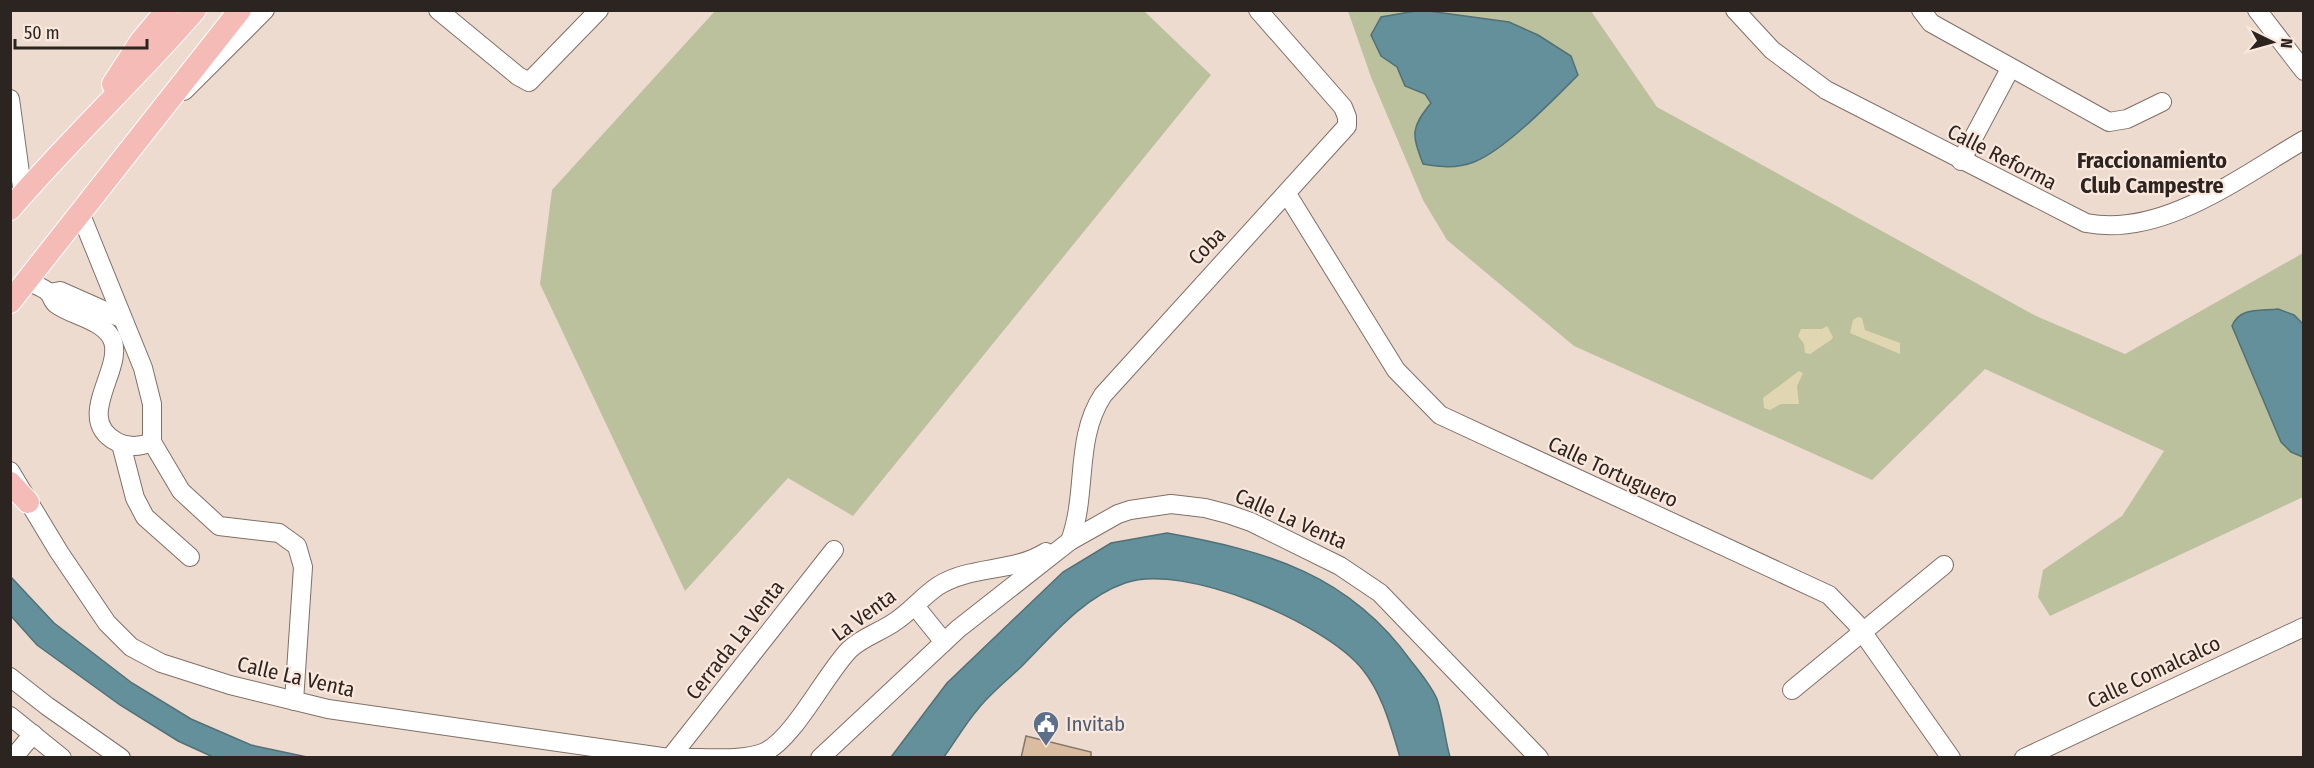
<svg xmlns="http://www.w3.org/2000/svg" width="2314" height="768" font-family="'Fira Sans Condensed',sans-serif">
  <rect width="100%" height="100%" fill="#eddbd0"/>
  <g fill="#bcc19d">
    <polygon points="715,11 1144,11 1211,75 853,516 788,478 685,591 540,284 552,190"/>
    <polygon points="1348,11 1591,11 1657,107 2036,316 2125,354 2303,253 2303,497 2050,616 2038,597 2043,570 2122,516 2164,451 1985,369 1872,480 1574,346 1447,240 1423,200 1371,77"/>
  </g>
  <g fill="#e0d6b1">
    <polygon points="1858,317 1862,318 1865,330 1900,343 1900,354 1850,333 1853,320"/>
    <polygon points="1827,326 1833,337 1831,340 1810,354 1805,353 1804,344 1798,336 1801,329 1822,329"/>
    <polygon points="1799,371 1803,373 1797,386 1799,404 1781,404 1770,410 1764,408 1763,398"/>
  </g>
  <g fill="#63909a" stroke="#527075" stroke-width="1.5">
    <path d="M1421,10l88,12 29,13 33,21 7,19c-25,25 -73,75 -104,87 -18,7 -34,5 -51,2 -11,-30 -13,-35 8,-61l-6,-9 -20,-8 -8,-19 -16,-11 -10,-21 10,-18z"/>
    <path d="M2278,309l16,6 9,9v133l-12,-5 -10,-10 -49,-116c7,-19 28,-15 46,-17z"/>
    <path d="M1167,533c100,18 182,41 244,128 9,11 20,25 26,38 6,18 8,40 13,58h-50c-9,-29 -17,-62 -37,-87 -37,-47 -180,-108 -238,-87 -43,15 -74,54 -105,85 -14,13 -30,26 -42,41 -13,15 -23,33 -34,48h-53l56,-74 116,-111 48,-29z"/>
    <polygon points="11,577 54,623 132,683 191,719 251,745 307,757 213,757 178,741 120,705 37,645 11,616"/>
  </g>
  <polygon fill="#dabda1" stroke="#847669" stroke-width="1.5" points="1026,736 1091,752 1091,758 1021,758"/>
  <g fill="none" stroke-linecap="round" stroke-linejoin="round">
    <g stroke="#807066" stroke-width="20">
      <g id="minor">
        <polyline points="438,10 518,76 529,82 599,10"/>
        <path d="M1735,10l37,40 54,40 260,133c76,15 154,-46 218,-83"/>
        <polyline points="1921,10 1931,23 2109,122 2127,119 2162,102"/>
        <polyline points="2257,10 2304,71"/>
        <polyline points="184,91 265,10"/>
        <polyline points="10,99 23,195"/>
        <polyline points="1961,161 2010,69"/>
        <polyline points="1287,194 1396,370 1440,415 1829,595 1856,623 1951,758"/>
        <polyline points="81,215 143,368 152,404 152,442 181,491 219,526 279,533 297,546 303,567 294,701"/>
        <path d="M29,282c6,3 16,6 20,11 3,3 3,8 7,11 16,12 44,15 55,33 17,29 -40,81 6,105 12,6 23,5 35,0"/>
        <polyline points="49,293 60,291 121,318"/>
        <polyline points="121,444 135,498 145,517 190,557"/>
        <polyline points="10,471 59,552 107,623 131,647 161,663 230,685 328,709 669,758"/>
        <path d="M1070,541c18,-48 4,-102 33,-146l244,-269v-9l-4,-10 -85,-97"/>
        <polyline points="915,606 944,642"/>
        <polyline points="10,677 47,706 121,758"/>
        <polyline points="1792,690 1944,565"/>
        <polyline points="10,716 62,758"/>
        <polyline points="13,758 33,734"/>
        <polyline points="670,758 834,550"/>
        <path d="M674,758c25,-1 69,4 91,-6 29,-14 60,-77 84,-102 13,-13 32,-18 47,-29 15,-10 27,-25 42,-35 33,-21 75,-13 108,-34"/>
        <polyline points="820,758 958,629 1070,541 1118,514 1130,510 1171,504 1205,508 1228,514 1251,522 1340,566 1380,593 1539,758"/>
        <polyline points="2024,758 2304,627"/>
      </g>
    </g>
    <g stroke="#fff" stroke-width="24">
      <g id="major">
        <polyline points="113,84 141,41 167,10"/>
        <path d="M10,209c59,-69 125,-130 185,-199"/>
        <polyline points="10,302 240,10"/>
        <polyline points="10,483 28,502"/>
      </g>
    </g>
    <use href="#minor" stroke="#fff" stroke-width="18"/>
    <use href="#major" stroke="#f4bbb7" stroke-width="22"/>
  </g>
  <defs>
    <g id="civic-pin" transform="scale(1.35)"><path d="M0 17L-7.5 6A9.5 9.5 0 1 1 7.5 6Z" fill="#5c6f8a" stroke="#fbe8dd"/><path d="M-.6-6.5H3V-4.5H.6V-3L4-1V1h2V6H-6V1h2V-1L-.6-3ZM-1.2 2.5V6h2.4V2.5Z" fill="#fff"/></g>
  </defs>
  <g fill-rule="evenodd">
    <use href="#civic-pin" x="1046" y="724"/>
  </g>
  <g text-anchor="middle" stroke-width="4.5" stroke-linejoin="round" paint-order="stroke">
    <g font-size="21" fill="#2b2420" stroke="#fbe8dd">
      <text transform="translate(2002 157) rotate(27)" y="7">Calle Reforma</text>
      <text transform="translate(1207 246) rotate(-46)" y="7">Coba</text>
      <text transform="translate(1613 472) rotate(25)" y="7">Calle Tortuguero</text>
      <text transform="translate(1291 519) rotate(24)" y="7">Calle La Venta</text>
      <text transform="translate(864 615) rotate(-36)" y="7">La Venta</text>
      <text transform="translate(735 640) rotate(-52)" y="7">Cerrada La Venta</text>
      <text transform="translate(2154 672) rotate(-25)" y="7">Calle Comalcalco</text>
      <text transform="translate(296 677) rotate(13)" y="7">Calle La Venta</text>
    </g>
    <g font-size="21" fill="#4e5e75" stroke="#fbe8dd" text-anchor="start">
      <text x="1066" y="731">Invitab</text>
    </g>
    <g font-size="22" font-weight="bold" fill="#2b2420" stroke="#fbe8dd">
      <text x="2152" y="168">Fraccionamiento<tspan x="2152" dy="25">Club Campestre</tspan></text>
    </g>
  </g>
  <rect width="2314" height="768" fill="none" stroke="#2b2420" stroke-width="24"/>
  <g transform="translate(2272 42) rotate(95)" stroke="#fbe8dd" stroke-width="4.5" paint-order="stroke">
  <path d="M0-4.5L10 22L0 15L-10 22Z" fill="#2b2420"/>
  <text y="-9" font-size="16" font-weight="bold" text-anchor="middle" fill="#2b2420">N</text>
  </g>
  <path d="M15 39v9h132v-9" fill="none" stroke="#2b2420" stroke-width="3"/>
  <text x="24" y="39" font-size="18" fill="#2b2420" stroke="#fbe8dd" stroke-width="4.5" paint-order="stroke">50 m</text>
</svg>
